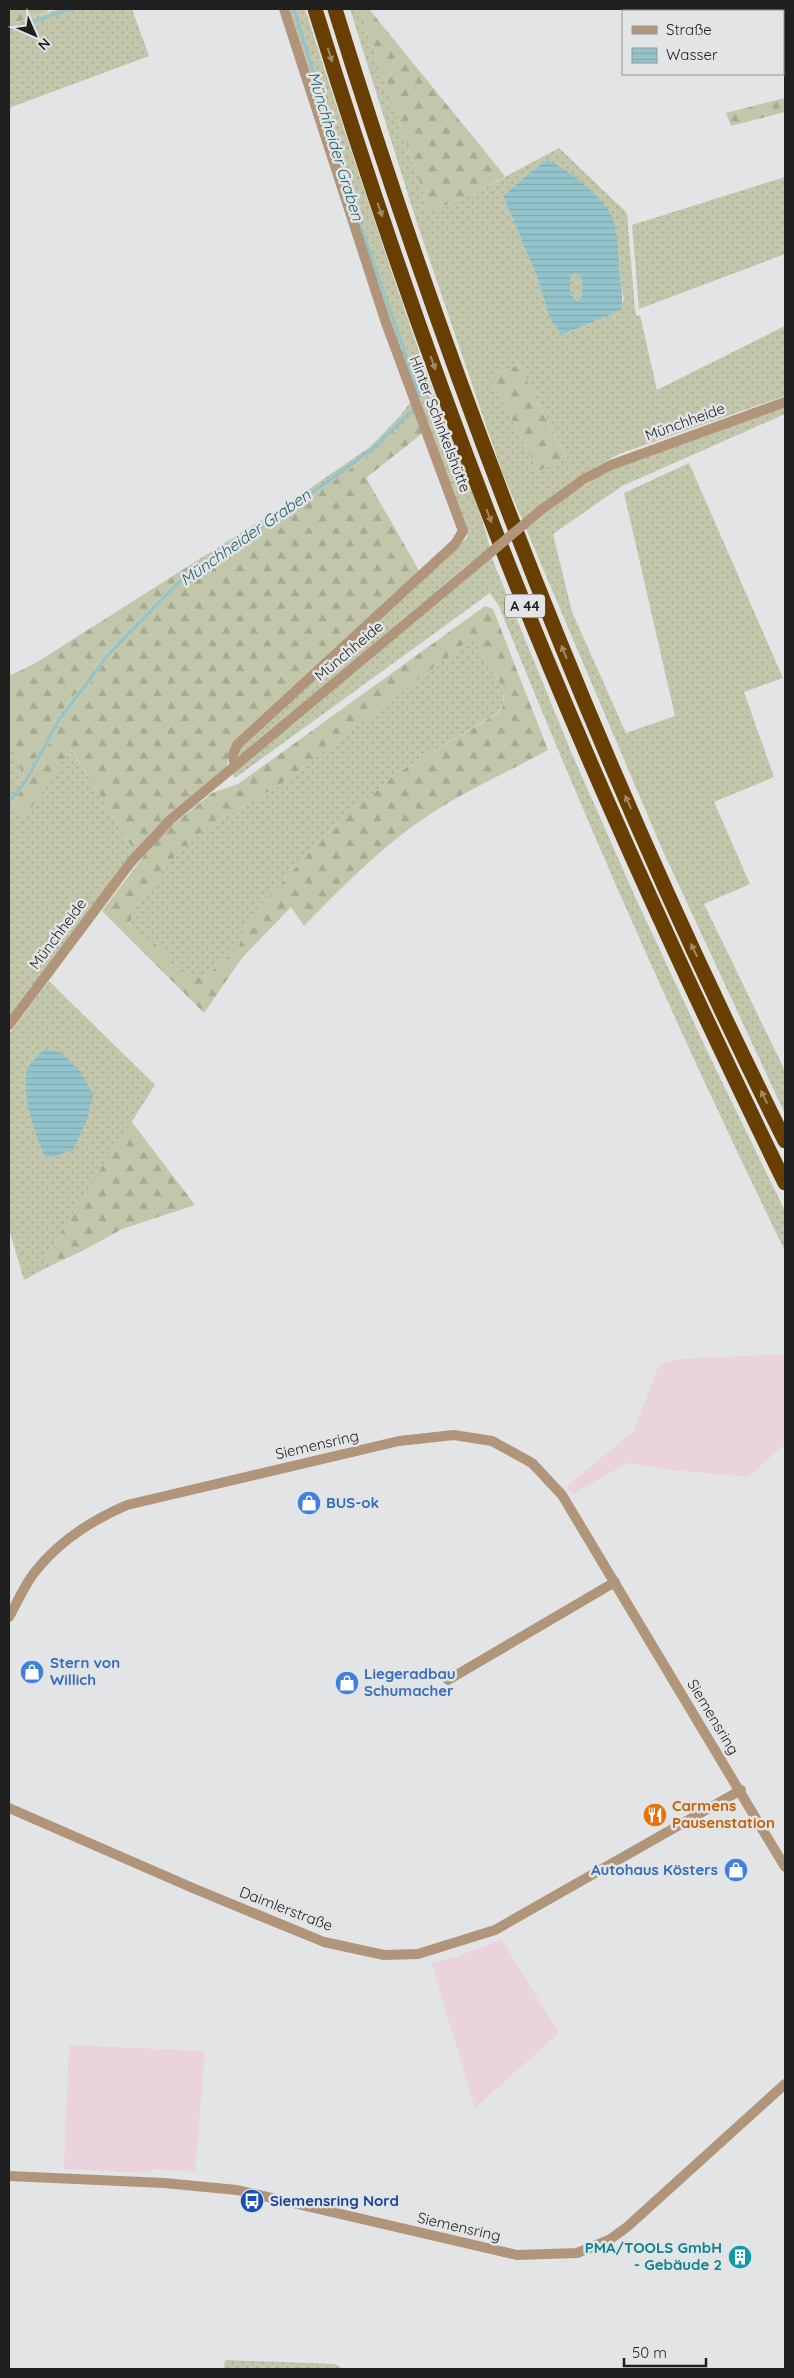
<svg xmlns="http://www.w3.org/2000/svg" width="794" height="2378" font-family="Quicksand,sans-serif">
  <defs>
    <pattern id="grass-dots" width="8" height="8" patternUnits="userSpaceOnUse" patternTransform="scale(1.25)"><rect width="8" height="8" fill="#c2c6aa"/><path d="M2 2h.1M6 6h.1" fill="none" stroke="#a6aa92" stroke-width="1.8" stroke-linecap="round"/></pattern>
    <pattern id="forest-firs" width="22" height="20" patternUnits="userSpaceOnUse" patternTransform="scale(1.25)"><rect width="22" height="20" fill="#c2c6aa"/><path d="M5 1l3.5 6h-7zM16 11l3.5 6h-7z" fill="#a6aa92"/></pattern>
    <pattern id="water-rules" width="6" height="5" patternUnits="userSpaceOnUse" patternTransform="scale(1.25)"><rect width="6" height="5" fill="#93c4cc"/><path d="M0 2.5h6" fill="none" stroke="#7ea8af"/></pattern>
  </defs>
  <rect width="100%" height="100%" fill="#e3e4e6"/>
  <g fill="#ebd3dd">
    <polygon points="785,1354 785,1444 748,1477 671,1470 627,1463 573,1494 567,1486 634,1431 658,1367 663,1363 682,1359"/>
    <polygon points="501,1939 559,2033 475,2108 431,1962 457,1957"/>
    <polygon points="69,2045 205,2051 195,2172 154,2169 149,2173 64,2169"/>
  </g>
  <g fill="url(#grass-dots)" fill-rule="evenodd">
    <polygon points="59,9 132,9 149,56 9,108 9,25"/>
    <path d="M289,9h16c39,121 79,242 121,363 22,63 53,123 67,189l79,193 65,147 72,154 76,156v40c-103,-211 -198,-426 -286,-645l-9,-13 -255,185 -3,-4 243,-202 -4,-10 -232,195 -2,-8 231,-212 -71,-191z"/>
    <path d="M350,9h11l63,186 4,17 41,-16 90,-48 68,65 8,97 2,6 3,-1 17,75 128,-64v70l-166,58 -36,20 -41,29 4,10c67,-57 157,-78 239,-107v8l-163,72 -69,48 19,78 54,121 49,-17 -51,-223 65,-30 94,215 -39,14 30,85 -60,25 36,82 -46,20 81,167v43l-123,-265 -160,-377 -86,-252zM547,160l73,119 4,20 -4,11 -57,25 -13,-16 -14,-45 -33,-78 27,-24zM519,365l48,93 -29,13 -48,-95z"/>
    <polygon points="785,177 785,254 639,309 632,225"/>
    <path d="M575,273c10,5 7,16 6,25l-4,3c-8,-5 -7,-14 -7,-23z"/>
    <polygon points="412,400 418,415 390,435 374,452 335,480 181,582 109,657 61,722 29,781 11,803 25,816 70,748 135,852 9,1017 9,734 24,778 57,718 106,653 178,579 370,447 401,415"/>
    <path d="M467,642h11c2,6 4,13 7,18 10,17 29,34 12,53l-106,64 -21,20 -23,15 -99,107 -9,27 -6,7 -27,23 -5,1 -28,-11 -9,-15 -34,-25 3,-15 34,-47 43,-39 67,-38z"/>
    <polygon points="49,981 155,1085 48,1253 46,1268 24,1280 9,1229 9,1034"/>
    <polygon points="225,2360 335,2364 343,2369 224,2369"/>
  </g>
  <g fill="url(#forest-firs)" fill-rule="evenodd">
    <polygon points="9,9 46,9 48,12 9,25"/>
    <polygon points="361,9 369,9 505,176 469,196 428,212 424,195"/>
    <polygon points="785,98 785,112 731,126 726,113"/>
    <polygon points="519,365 567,459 538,471 490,376"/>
    <polygon points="418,415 424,432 366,478 420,572 237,740 231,747 227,767 153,830 135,852 71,749 25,817 11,803 29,781 61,722 109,657 181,582 335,480 374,452 390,435"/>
    <polygon points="318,484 178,579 106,653 57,718 24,779 9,734 9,676 34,664"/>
    <path d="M485,606l8,3 55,141c-36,20 -75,37 -110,59 -51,32 -93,75 -134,117l-13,-19 -49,51 -38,55 -102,-102 57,-75 53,-43 26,-9zM467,642h11c2,6 4,13 7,18 10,17 29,34 13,53l-107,64 -21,20 -23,15 -99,107 -9,27 -6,7 -27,23 -5,1 -28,-11 -9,-15 -34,-26 3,-14 34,-47 43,-39 67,-38z"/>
    <polygon points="131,1121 195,1205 122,1229 84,1250 46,1268 48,1253"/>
  </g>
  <g fill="url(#water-rules)" fill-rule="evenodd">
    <path d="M547,160c18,7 56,37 64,55 8,17 7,39 8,57 2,14 5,25 2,38l-59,25 -12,-16 -14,-45 -33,-78 27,-24zM575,273c10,5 7,16 6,25l-4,3c-8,-5 -7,-14 -7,-23z"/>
    <path d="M44,1049l17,4 20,19 12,23 -7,27 -13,28 -20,7 -8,-1c-10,-20 -24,-63 -18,-85 2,-7 12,-16 17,-22z"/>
  </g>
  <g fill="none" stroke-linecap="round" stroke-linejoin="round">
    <g stroke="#93c4cc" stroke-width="3">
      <polyline points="294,9 361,227 420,396"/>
      <polyline points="9,30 70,9"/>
      <polyline points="9,802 26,781 57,723 108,655 181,580 297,504 371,450 412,411"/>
    </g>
    <g stroke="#b1957a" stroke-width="10">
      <polyline points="541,510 584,479 611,465 785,402"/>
      <polyline points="235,766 233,755 237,745 455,544 463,531 386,323 284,9"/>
      <polyline points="9,1025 131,862 170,820 471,569"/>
      <path d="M9,1617c8,-14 15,-31 25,-44 24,-31 58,-53 93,-68l272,-64 55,-6 38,6 40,22 30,32 223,372"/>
      <polyline points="448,1680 615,1582"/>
      <polyline points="9,1808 195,1889 324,1942 384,1955 418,1954 495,1930 741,1790"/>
      <polyline points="9,2176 164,2183 237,2190 517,2255 577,2253 609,2240 627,2227 785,2084"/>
    </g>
    <g stroke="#693e01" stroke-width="15">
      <path d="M315,9c53,172 111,343 176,511 87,226 188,446 294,663"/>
      <path d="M335,9c120,388 268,768 450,1132"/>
    </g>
    <polyline stroke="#b1957a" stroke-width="10" points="471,569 541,510"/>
  </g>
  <defs><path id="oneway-solid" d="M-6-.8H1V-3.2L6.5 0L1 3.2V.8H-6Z" transform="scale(1.25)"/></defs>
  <g fill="#a08968">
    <use href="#oneway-solid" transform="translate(330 55) rotate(72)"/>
    <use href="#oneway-solid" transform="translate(380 210) rotate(71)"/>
    <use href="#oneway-solid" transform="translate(433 363) rotate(70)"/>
    <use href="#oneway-solid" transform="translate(489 516) rotate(69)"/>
    <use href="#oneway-solid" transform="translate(564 652) rotate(-112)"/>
    <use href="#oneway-solid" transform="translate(628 802) rotate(-114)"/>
    <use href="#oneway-solid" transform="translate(694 950) rotate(-115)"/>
    <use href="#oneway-solid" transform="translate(764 1097) rotate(-116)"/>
  </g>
  <defs>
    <g id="shop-disc" transform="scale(1.25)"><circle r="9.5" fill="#3f7fe0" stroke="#e3e4e6"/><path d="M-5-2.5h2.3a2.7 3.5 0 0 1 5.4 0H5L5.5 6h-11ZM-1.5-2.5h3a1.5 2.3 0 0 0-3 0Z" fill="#fff"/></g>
    <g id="restaurant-disc" transform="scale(1.25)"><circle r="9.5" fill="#e8710a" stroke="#e3e4e6"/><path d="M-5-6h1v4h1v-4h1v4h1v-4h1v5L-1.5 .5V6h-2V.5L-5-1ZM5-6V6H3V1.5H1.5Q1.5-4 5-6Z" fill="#fff"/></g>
    <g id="bus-disc" transform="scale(1.25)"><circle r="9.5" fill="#1a4fb4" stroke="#e3e4e6"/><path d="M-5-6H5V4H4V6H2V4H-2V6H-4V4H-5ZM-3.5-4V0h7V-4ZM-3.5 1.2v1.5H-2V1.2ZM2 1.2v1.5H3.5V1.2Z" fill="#fff"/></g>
    <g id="building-disc" transform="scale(1.25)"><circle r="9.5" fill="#0f9aa8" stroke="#e3e4e6"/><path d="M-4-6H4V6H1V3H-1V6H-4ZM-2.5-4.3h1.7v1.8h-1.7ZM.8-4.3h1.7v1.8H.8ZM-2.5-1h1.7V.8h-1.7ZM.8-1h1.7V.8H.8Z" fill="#fff"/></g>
  </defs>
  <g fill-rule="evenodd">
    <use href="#shop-disc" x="309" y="1503"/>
    <use href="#shop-disc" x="32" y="1672"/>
    <use href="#shop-disc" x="347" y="1683"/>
    <use href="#restaurant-disc" x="655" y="1815"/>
    <use href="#shop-disc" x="736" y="1870"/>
    <use href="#bus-disc" x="252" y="2201"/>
    <use href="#building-disc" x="740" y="2257"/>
  </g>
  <g text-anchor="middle" stroke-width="5" stroke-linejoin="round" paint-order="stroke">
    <rect fill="#e3e4e6" stroke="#5a5a5b" stroke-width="1" x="505" y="594.5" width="40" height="23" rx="4"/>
    <g font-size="14" font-weight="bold" fill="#1f1f20">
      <text x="525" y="611">A 44</text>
    </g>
    <g font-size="15" fill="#1f1f20" stroke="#e3e4e6">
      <text transform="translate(685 422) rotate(-20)" y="5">Münchheide</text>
      <text transform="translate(440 424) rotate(69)" y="5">Hinter Schinkelshütte</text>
      <text transform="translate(349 651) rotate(-40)" y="5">Münchheide</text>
      <text transform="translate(58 934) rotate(-53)" y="5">Münchheide</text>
      <text transform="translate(317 1445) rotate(-13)" y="5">Siemensring</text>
      <text transform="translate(713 1717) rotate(59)" y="5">Siemensring</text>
      <text transform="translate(286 1909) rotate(21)" y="5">Daimlerstraße</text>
      <text transform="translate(459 2227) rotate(13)" y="5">Siemensring</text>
    </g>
    <g font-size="15" font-weight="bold" fill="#366cbe" stroke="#e3e4e6" text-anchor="start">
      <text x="326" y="1508">BUS-ok</text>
      <text x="50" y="1668">Stern von<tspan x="50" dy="17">Willich</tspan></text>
      <text x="364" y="1679">Liegeradbau<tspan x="364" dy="17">Schumacher</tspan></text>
      <text x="718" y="1875" text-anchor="end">Autohaus Kösters</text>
    </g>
    <g font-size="15" font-weight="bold" fill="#c56008" stroke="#e3e4e6" text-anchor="start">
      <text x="672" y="1811">Carmens<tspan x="672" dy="17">Pausenstation</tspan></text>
    </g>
    <g font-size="15" font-weight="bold" fill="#164399" stroke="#e3e4e6" text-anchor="start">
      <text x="270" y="2206">Siemensring Nord</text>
    </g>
    <g font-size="15" font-weight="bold" fill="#0d838f" stroke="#e3e4e6" text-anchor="end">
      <text x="722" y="2253">PMA/TOOLS GmbH<tspan x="722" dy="17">- Gebäude 2</tspan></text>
    </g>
    <g font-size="16" font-style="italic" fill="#20626b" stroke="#e3e4e6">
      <text transform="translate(336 146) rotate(73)" y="6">Münchheider Graben</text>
      <text transform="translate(245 537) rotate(-35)" y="6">Münchheider Graben</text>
    </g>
  </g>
  <rect width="794" height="2378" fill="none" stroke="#1f1f20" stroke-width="20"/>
  <rect x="622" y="10" width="162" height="65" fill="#e3e4e6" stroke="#959597"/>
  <rect x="632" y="26" width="25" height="8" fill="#b1957a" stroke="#959597"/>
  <text x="666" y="35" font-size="15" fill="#1f1f20">Straße</text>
  <rect x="632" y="48" width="25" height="15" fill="url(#water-rules)" stroke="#959597"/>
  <text x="666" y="60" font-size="15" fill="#1f1f20">Wasser</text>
  <g transform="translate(35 35) rotate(135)" stroke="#e3e4e6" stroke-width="4" paint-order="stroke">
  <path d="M0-4L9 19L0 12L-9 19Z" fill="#1f1f20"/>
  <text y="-8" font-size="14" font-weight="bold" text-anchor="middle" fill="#1f1f20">N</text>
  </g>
  <path d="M624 2358v8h82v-8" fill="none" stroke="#1f1f20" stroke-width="2.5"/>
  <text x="632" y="2358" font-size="15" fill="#1f1f20" stroke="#e3e4e6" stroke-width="4" paint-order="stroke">50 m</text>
</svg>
